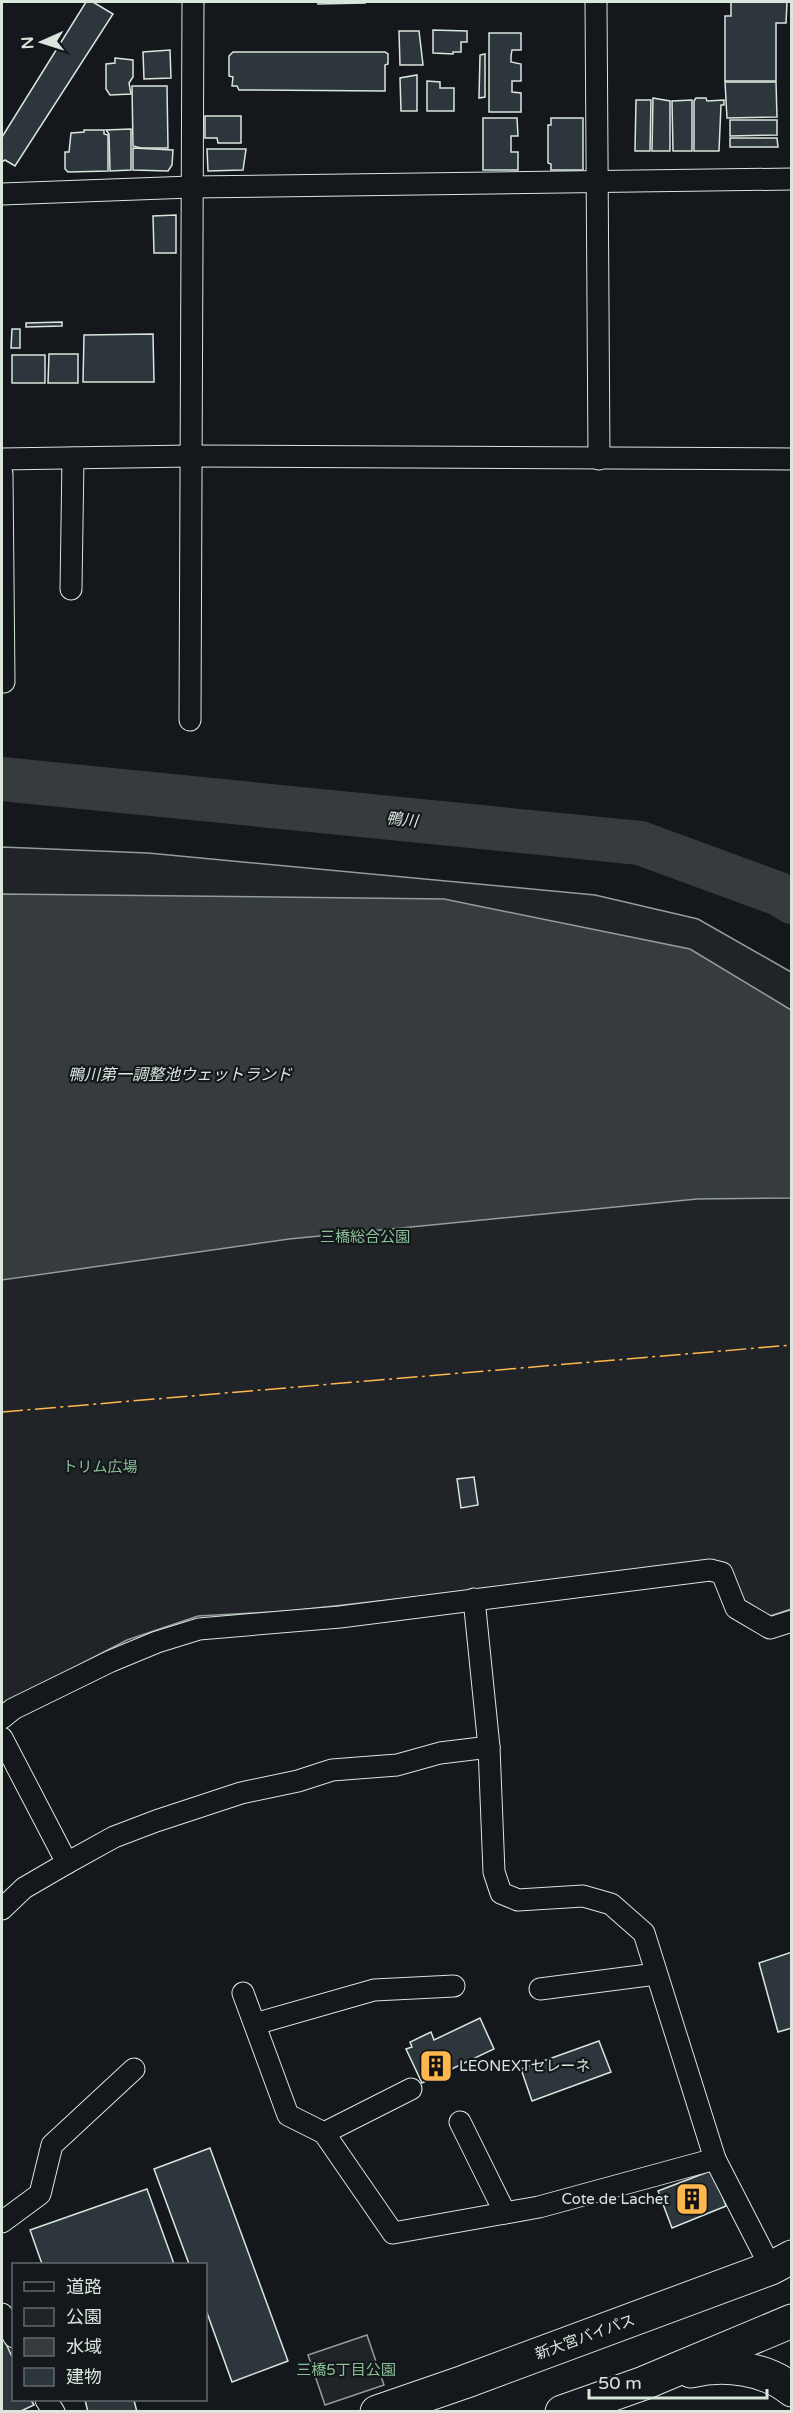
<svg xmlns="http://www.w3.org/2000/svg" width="793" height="2413" font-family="'Varela Round','Noto Sans JP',sans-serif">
  <rect width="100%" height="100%" fill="#14181c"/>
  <g fill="#202428" stroke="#939e99" stroke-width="1.5">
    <polygon points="2,847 148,853 595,895 698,919 791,972 791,1609 767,1617 742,1604 720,1563 289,1611 198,1616 127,1640 2,1705"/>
    <polygon points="367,2335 384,2385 325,2405 308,2355"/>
  </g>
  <polygon fill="#363b3e" stroke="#939e99" stroke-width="1.5" points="2,894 444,899 690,949 791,1010 791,1198 697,1199 289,1239 2,1280"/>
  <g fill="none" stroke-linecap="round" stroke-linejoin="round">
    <polyline stroke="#363b3e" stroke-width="44" points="2,779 640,843 779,894 792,902"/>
  </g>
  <g fill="#2c363c" stroke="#d8e6dc" stroke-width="1.5">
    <polygon points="86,2 93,2 113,14 15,166 5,160 2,162 2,137"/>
    <polygon points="318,2 365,2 365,3 318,4"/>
    <polygon points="731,2 787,2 786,23 776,23 776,81 725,81 725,16 731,16"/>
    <polygon points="433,30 467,31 467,42 461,42 461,52 453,52 453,54 433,53"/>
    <polygon points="399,31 419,31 423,65 400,65"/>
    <polygon points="489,33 521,33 521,50 512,50 511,56 511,62 521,64 521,81 512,81 512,92 521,93 521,112 489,112"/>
    <polygon points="170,50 171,78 144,79 143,52"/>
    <polygon points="233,52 385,52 388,54 388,64 385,65 385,91 239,90 237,86 232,86 233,77 229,76 229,56"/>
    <polygon points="485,54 485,97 479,98 480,55"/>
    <polygon points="115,58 133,60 133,77 129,83 131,94 110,95 106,89 106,64 115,63"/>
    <polygon points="417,75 417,111 401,111 400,78"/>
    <polygon points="427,81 440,82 440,88 454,88 454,111 427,111"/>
    <polygon points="725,82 776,82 777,117 727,118"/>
    <polygon points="132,86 167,86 168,148 141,148 133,146"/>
    <polygon points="653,98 670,101 670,151 652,151"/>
    <polygon points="696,98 706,98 707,101 724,100 724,105 721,105 719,151 694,151 694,101"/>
    <polygon points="636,100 651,100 650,151 635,151"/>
    <polygon points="692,100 692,151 673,151 672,101"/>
    <polygon points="205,116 241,116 241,143 218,143 217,138 205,138"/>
    <polygon points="483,118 517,118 518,136 511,136 511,152 518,152 518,170 483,170"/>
    <polygon points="551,118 583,118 583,170 551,170 551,164 548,163 548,125 551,125"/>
    <polygon points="730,120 777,120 777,135 730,136"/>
    <polygon points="131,129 131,170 110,171 109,134 106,130"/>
    <polygon points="84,130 104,130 104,134 108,135 108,171 68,172 65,169 65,152 69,152 71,133 84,132"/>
    <polygon points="730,138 777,138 778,147 730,147"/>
    <polygon points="133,148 173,150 172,165 168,171 133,170"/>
    <polygon points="207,149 246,149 243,170 208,171"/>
    <polygon points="176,215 176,253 154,253 153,216"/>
    <polygon points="62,322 62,326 26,327 26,323"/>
    <polygon points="12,329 20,329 20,348 11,348"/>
    <polygon points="153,334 154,382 83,382 84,335"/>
    <polygon points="49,354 78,354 78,383 48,383"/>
    <rect x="12" y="355" width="33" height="28"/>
    <polygon points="474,1477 478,1505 461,1508 457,1479"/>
    <polygon points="792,1952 792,2028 778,2032 759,1963"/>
    <polygon points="480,2018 494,2049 422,2083 406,2049 412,2047 410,2042 431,2032 434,2040"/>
    <polygon points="599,2041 611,2072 532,2101 521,2069"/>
    <polygon points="210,2148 288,2361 232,2382 206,2310 206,2264 189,2264 154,2169"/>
    <polygon points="713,2170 726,2206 672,2228 658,2191"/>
    <polygon points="147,2189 174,2264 42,2264 30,2230"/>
    <polygon points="2,2335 14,2361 14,2400 31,2400 34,2405 19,2412 2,2412"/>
    <polygon points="85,2400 134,2400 137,2412 88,2412"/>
  </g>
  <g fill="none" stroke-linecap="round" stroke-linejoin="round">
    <g stroke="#d8e6dc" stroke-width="23">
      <g id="street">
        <polyline points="596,2 599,459"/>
        <polyline points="2,194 191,187 792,179"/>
        <polyline points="2,459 190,456 792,459"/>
        <polyline points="2,474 4,682"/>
        <polyline points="71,589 73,458"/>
        <polyline points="190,720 193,2"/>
        <polyline points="474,1599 489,1747 494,1872 501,1893 518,1900 583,1896 611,1904 644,1933 715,2159 771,2268"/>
        <polyline points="2,1718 13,1709 111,1661 157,1642 199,1629 340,1617 710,1570 722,1573 736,1608 770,1628 792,1621"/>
        <polyline points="2,1738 67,1863"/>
        <polyline points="2,1909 24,1888 67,1863 114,1837 156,1821 241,1793 298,1781 332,1770 397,1765 440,1753 489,1747"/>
        <polyline points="540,1989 656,1974"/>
        <polyline points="243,1993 288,2115 324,2133 393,2233 539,2207 715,2159"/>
        <polyline points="255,2024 374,1990 454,1986"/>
        <polyline points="460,2122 505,2213"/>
        <polyline points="324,2133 411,2089"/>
        <polyline points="2,2222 40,2194 52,2145 134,2069"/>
        <polyline points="2,2314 14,2337"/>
        <polyline points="46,2400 54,2412"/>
      </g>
    </g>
    <g stroke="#d8e6dc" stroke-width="35">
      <g id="highway">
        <path d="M691,2371c33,-8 75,-3 101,19"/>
        <polyline points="377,2412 464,2382 771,2268 792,2257"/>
        <polyline points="562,2412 644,2383 792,2321"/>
      </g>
    </g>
    <use href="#street" stroke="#14181c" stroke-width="21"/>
    <use href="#highway" stroke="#14181c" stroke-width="33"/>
    <polyline stroke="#ffb74d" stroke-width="1.5" stroke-dasharray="21 4.5 3 4.5" stroke-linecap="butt" points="2,1412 792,1345"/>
  </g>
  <defs>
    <g id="building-square" transform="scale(1.725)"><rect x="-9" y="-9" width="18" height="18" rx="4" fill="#ffb74d" stroke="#14181c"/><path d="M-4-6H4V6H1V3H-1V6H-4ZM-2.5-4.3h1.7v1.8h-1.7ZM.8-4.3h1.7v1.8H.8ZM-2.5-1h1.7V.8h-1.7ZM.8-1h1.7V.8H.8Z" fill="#111"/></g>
  </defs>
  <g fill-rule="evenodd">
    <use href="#building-square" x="436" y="2066"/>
    <use href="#building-square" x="692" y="2199"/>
  </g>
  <g text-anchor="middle" stroke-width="4.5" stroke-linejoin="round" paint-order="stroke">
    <g font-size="15" fill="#8ac095" stroke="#14181c">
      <text x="365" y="1242">三橋総合公園</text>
      <text x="100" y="1472">トリム広場</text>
      <text x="346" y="2375">三橋5丁目公園</text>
    </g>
    <g font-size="15" fill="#d8e6dc" stroke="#14181c" text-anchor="start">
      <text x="459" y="2071">LEONEXTセレーネ</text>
      <text x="669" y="2204" text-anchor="end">Cote de Lachet</text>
    </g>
    <g font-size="15" fill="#d8e6dc" stroke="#14181c">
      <text transform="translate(585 2337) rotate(-20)" y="5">新大宮バイパス</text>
    </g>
    <g font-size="16" font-style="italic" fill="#d8e6dc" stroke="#14181c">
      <text transform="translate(402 819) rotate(6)" y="6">鴨川</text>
      <text x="180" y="1080">鴨川第一調整池ウェットランド</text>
    </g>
  </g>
  <rect width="793" height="2413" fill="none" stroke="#d8e6dc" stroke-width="6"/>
  <rect x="12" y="2263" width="195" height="138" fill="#14181c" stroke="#626a69" stroke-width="1.5"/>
  <rect x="24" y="2282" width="30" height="9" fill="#14181c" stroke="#626a69" stroke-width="1.5"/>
  <text x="66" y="2293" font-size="18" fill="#d8e6dc">道路</text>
  <rect x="24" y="2308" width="30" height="18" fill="#202428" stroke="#626a69" stroke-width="1.5"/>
  <text x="66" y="2323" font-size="18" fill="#d8e6dc">公園</text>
  <rect x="24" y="2338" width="30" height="18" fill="#363b3e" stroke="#626a69" stroke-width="1.5"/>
  <text x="66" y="2353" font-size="18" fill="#d8e6dc">水域</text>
  <rect x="24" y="2368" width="30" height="18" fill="#2c363c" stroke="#626a69" stroke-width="1.5"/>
  <text x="66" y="2383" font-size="18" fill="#d8e6dc">建物</text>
  <g transform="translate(42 42) rotate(267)" stroke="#14181c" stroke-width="4.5" paint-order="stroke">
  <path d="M0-4.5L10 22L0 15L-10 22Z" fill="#d8e6dc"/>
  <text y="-9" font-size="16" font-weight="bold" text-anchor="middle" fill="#d8e6dc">N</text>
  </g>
  <path d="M589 2389v9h178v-9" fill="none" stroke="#d8e6dc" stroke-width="3"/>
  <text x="598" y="2389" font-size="18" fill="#d8e6dc" stroke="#14181c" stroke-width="4.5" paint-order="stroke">50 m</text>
</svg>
